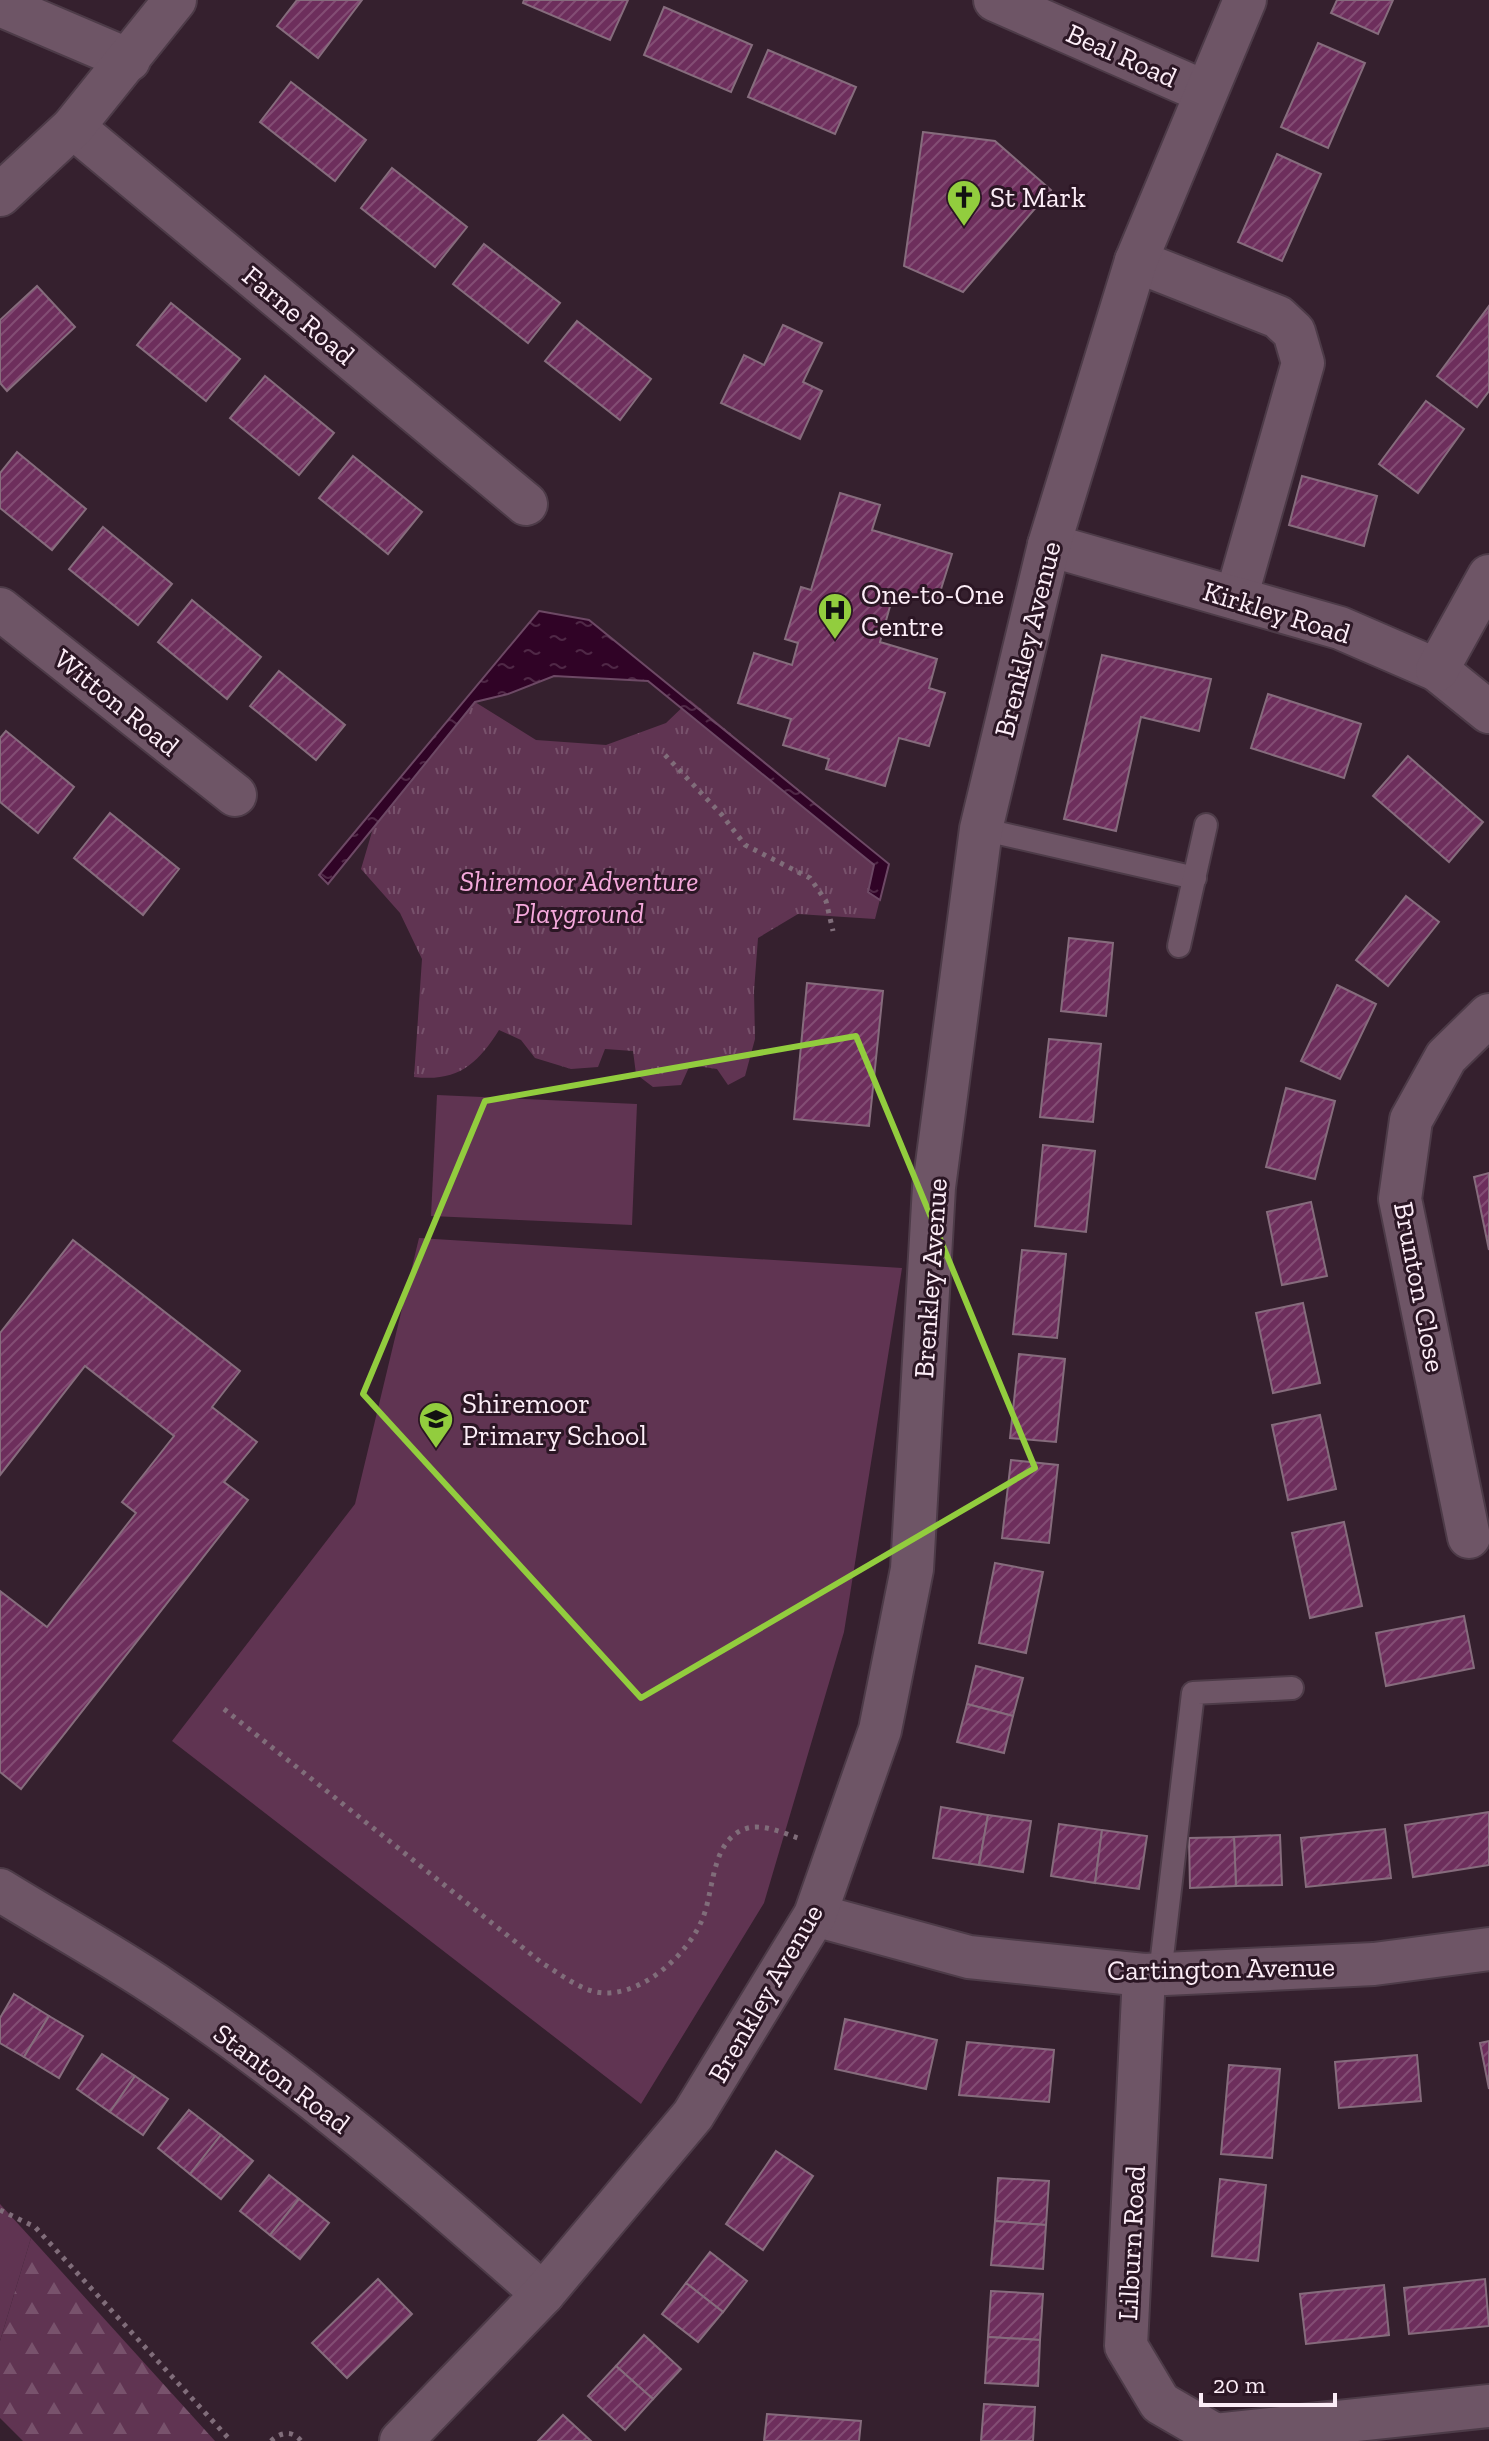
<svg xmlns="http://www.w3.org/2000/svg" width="1489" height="2441" font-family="'Zilla Slab',serif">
  <defs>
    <pattern id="forest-firs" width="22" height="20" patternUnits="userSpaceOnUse" patternTransform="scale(2)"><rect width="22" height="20" fill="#603452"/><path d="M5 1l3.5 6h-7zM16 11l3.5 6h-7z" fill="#78526c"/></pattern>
    <pattern id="park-tufts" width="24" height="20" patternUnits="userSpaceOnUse" patternTransform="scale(2)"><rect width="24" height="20" fill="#603452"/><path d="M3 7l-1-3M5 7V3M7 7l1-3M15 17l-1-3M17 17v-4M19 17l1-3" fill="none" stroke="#78526c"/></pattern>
    <pattern id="water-ripples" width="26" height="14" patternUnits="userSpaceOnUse" patternTransform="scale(2)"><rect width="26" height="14" fill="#300326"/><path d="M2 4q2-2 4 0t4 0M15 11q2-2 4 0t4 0" fill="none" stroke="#4f2846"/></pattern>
    <pattern id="building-hatch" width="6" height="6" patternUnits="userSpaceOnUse" patternTransform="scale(2)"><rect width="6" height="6" fill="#6d2e5c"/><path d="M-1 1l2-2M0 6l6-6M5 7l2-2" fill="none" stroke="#834d74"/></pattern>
  </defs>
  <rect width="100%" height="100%" fill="#35202e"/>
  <g fill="#603452">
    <polygon points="437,1095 637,1104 632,1225 431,1216"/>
    <polygon points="419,1238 902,1268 844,1632 764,1903 641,2104 172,1741 355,1504"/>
    <polygon points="0,2204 31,2238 0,2341"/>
  </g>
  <polygon fill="url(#forest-firs)" points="31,2238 215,2441 23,2441 0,2418 0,2341"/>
  <path fill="url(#park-tufts)" d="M690,700l199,164 -14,55 -77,-5 -40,24 -4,53 1,48 -10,37 -17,9 -11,-16 -27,-4 -9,20 -28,2 -17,-13 -3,-23 -28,-2 -7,18 -27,2 -36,-11 -14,-18 -22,-10c-22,35 -42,52 -85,47l8,-118 -22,-46 -39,-44 13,-44 101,-123 61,38 70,5 60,-22z"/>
  <polygon fill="url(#water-ripples)" stroke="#6d4965" stroke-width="2" points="539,611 589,620 889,864 880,900 868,892 874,865 648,681 554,676 508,694 475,702 328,884 319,875"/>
  <g fill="url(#building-hatch)" stroke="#866c7d" stroke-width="2">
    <polygon points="297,0 362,0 318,58 277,26"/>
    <polygon points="524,0 628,0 610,40 523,3"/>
    <polygon points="1337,0 1393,0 1378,34 1331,13"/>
    <polygon points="664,7 752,45 731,92 644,55"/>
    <polygon points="1318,43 1365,63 1328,148 1281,127"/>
    <polygon points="768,50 856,87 835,134 748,97"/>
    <polygon points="291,82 366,140 335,181 260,122"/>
    <polygon points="923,132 995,141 1051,190 963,292 904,266"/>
    <polygon points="1277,154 1321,174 1282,261 1238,242"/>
    <polygon points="392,168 467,227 435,267 361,208"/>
    <polygon points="484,244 560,303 528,343 453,284"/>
    <polygon points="37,286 75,327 7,391 0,383 0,320"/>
    <polygon points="171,303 240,359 206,401 137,345"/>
    <polygon points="1489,306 1489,391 1477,407 1437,376"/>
    <polygon points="577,321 651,379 620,420 545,361"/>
    <polygon points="783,325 822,343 803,382 822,391 800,439 721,403 744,355 764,365"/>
    <polygon points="265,376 334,433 299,475 230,418"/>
    <polygon points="1426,401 1464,429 1418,493 1379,464"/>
    <polygon points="17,452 86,509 52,550 0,508 0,473"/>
    <polygon points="353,456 422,512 388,554 319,498"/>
    <polygon points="1302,476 1377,496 1364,546 1289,525"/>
    <polygon points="840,493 880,505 872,530 952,554 936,605 894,592 880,642 937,659 929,688 945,693 929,746 899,738 885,786 826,769 829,759 783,745 791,719 738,703 754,653 792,665 798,643 785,639 801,587 811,590"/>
    <polygon points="103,527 172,584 138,625 69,569"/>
    <polygon points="192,600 261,657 227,699 158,642"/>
    <polygon points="1102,655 1211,679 1199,731 1141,717 1116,831 1064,819"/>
    <polygon points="279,671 345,725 316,760 250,706"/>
    <polygon points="1268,694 1361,724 1344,778 1251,748"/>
    <polygon points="6,731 74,787 38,833 0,802 0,738"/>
    <polygon points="1408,756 1483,822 1449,862 1373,796"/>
    <polygon points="110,813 179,869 143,915 74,858"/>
    <polygon points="1406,896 1439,922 1388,986 1356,960"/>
    <polygon points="1069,938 1113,943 1106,1016 1061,1011"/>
    <polygon points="807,983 883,991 869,1126 794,1119"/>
    <polygon points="1337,985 1376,1004 1340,1079 1301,1061"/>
    <polygon points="1049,1039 1101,1044 1093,1122 1040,1117"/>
    <polygon points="1286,1088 1335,1101 1315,1179 1266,1167"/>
    <polygon points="1043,1145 1095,1151 1086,1232 1035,1226"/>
    <polygon points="1489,1173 1489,1250 1474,1177"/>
    <polygon points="1311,1202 1327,1276 1282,1285 1267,1212"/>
    <polygon points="73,1240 240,1371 212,1407 257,1442 224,1482 248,1500 21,1789 0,1772 0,1591 47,1627 136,1513 122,1502 174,1436 85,1366 0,1475 0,1333"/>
    <polygon points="1022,1250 1066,1254 1057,1338 1013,1334"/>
    <polygon points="1303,1303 1320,1383 1273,1393 1256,1313"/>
    <polygon points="1019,1354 1065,1359 1056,1442 1010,1438"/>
    <polygon points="1320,1415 1336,1489 1288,1500 1272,1425"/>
    <polygon points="1011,1460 1058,1465 1049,1543 1002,1538"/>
    <polygon points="1344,1522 1362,1606 1310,1618 1292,1533"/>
    <polygon points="995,1563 1043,1572 1026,1653 979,1643"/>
    <polygon points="1464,1616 1474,1668 1386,1686 1376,1633"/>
    <polygon points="976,1666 1023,1678 1013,1716 967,1704"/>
    <polygon points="967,1704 1013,1716 1004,1753 957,1742"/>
    <polygon points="941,1807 988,1815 979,1865 933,1858"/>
    <polygon points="1489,1812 1489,1865 1413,1877 1405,1825"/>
    <polygon points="988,1815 1031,1821 1023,1872 979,1865"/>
    <polygon points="1059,1824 1102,1830 1095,1883 1051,1876"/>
    <polygon points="1385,1829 1391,1878 1306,1887 1301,1838"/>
    <polygon points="1102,1830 1147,1836 1139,1889 1095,1883"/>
    <polygon points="1280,1835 1282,1885 1236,1886 1234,1837"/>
    <polygon points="1234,1837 1236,1886 1190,1888 1189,1838"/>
    <polygon points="14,1994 49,2016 24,2057 0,2043 0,2018"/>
    <polygon points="49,2016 83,2036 59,2078 24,2057"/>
    <polygon points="845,2019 937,2040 926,2089 835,2069"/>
    <polygon points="1489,2041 1489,2089 1480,2043"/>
    <polygon points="967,2042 1054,2050 1049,2102 959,2095"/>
    <polygon points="102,2054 135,2076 110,2112 77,2089"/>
    <polygon points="1417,2055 1421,2101 1339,2108 1335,2062"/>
    <polygon points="1229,2065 1280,2069 1272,2158 1221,2154"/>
    <polygon points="135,2076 168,2099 143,2135 110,2112"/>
    <polygon points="189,2110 221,2135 190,2174 158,2148"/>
    <polygon points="221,2135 253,2161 221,2199 190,2174"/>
    <polygon points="776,2151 813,2176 763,2250 726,2224"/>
    <polygon points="269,2175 299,2199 270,2235 240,2211"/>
    <polygon points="998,2178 1049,2181 1046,2225 995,2221"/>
    <polygon points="1220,2179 1266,2185 1258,2261 1212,2256"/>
    <polygon points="299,2199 329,2223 300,2259 270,2235"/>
    <polygon points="995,2221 1046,2225 1043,2269 991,2265"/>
    <polygon points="710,2252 747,2281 723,2312 686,2283"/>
    <polygon points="378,2279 412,2314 347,2378 312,2343"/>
    <polygon points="1485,2279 1489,2326 1409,2334 1404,2288"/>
    <polygon points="686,2283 723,2312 698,2342 662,2314"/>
    <polygon points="1384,2285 1389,2335 1306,2344 1300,2294"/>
    <polygon points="991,2291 1043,2294 1040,2340 988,2337"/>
    <polygon points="644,2335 681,2369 653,2399 616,2366"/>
    <polygon points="988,2337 1040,2340 1038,2386 985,2383"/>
    <polygon points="616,2366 653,2399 625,2430 588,2396"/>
    <polygon points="984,2404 1035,2407 1033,2441 981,2441"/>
    <polygon points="767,2414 861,2421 859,2441 764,2441"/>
    <polygon points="563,2415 591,2441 538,2441"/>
  </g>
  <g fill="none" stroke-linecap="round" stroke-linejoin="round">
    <g stroke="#4d3b48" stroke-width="26">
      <g id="service">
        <polyline points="981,829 1195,878"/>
        <polyline points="1179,946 1206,825"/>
        <polyline points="1160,1974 1193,1693 1292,1688"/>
      </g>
    </g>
    <g stroke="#4d3b48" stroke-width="46">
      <g id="minor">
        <polyline points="995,0 1205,92"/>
        <polyline points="0,5 129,60"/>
        <polyline points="73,127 526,504"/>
        <polyline points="0,195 73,127 175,0"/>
        <polyline points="1136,261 1278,317 1294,332 1303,363 1236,598"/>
        <polyline points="1049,545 1340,628 1437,670 1489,712"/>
        <polyline points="0,609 235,795"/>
        <polyline points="1437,670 1489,576"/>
        <polyline points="1469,1537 1400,1199 1411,1120 1446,1057 1489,1015"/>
        <path d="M0,1890c55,34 112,65 165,101 135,90 258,196 378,303"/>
        <polyline points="815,1915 969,1957 1144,1975 1374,1964 1489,1949"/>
        <polyline points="1144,1975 1126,2346 1160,2403 1215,2435 1489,2406"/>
        <polyline points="401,2441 543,2294 693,2115 815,1915 880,1730 912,1569 934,1187 981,829 1049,545 1136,261 1245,0"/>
      </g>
    </g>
    <g stroke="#806d7a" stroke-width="5" stroke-dasharray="4 6" stroke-linecap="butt">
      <polyline points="665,755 722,815 745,845 810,878 826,901 833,931"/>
      <path d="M224,1709l318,254c17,10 35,25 54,29 42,8 91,-36 106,-72 11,-25 9,-67 32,-85 19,-16 44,-4 64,3"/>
      <polyline points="0,2210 35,2227 231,2441"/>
      <path d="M271,2441c9,-9 22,-11 30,0"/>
    </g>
    <use href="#service" stroke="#6e5566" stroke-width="22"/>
    <use href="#minor" stroke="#6e5566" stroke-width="42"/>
  </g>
  <path fill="none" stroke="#92cd3e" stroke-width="6" stroke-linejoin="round" d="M856,1036l179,432 -394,230 -278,-304 122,-293z"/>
  <defs>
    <g id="church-pin" transform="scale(1.8)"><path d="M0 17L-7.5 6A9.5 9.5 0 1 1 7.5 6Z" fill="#92cd3e" stroke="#2b1624"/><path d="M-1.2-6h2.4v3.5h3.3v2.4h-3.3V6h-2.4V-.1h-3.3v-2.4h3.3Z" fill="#111"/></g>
    <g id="hospital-pin" transform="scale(1.8)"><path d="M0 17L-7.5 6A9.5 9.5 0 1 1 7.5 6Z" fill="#92cd3e" stroke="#2b1624"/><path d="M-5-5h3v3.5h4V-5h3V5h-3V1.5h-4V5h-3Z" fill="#111"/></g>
    <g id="school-pin" transform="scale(1.8)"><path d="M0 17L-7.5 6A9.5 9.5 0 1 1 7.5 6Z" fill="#92cd3e" stroke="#2b1624"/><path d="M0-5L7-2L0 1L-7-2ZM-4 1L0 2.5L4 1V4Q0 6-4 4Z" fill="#111"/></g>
  </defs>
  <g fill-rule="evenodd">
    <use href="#church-pin" x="964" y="197"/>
    <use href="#hospital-pin" x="835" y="610"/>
    <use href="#school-pin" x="436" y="1419"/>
  </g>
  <g text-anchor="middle" stroke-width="6" stroke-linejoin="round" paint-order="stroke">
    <g font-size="28" fill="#fcedf7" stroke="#2b1624">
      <text transform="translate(1122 55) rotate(24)" y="10">Beal Road</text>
      <text transform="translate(299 315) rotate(40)" y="10">Farne Road</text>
      <text transform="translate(1277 612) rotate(17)" y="10">Kirkley Road</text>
      <text transform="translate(1027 639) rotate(-76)" y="10">Brenkley Avenue</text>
      <text transform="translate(117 702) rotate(39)" y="10">Witton Road</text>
      <text transform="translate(930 1278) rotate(-86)" y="10">Brenkley Avenue</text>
      <text transform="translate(1420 1287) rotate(79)" y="10">Brunton Close</text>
      <text transform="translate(1221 1968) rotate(-1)" y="10">Cartington Avenue</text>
      <text transform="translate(765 1993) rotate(-60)" y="10">Brenkley Avenue</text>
      <text transform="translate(282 2078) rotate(37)" y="10">Stanton Road</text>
      <text transform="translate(1131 2243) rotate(-87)" y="10">Lilburn Road</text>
    </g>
    <g font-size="28" fill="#fcedf7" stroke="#2b1624" text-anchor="start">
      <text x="990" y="207">St Mark</text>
      <text x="861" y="604">One-to-One<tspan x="861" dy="32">Centre</tspan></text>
      <text x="462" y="1413">Shiremoor<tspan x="462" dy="32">Primary School</tspan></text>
    </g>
    <g font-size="28" font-style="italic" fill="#f5a9dc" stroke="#2b1624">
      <text x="579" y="891">Shiremoor Adventure<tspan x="579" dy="32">Playground</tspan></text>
    </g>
  </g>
  <path d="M1201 2393v12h134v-12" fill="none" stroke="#fcedf7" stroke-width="4"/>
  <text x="1213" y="2393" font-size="24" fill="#fcedf7" stroke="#2b1624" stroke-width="6" paint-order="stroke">20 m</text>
</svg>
